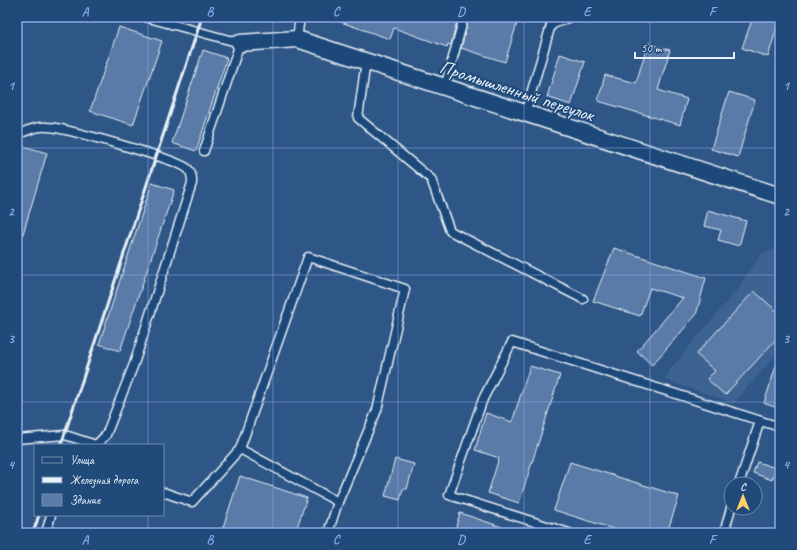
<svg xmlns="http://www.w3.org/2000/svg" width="797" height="550" font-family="Caveat,sans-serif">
  <rect width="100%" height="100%" fill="#2e5686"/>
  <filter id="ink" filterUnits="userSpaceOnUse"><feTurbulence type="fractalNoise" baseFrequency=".025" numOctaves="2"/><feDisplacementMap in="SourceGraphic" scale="8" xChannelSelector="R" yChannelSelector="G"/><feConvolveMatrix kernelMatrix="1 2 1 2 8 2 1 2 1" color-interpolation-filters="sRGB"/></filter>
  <g filter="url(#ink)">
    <polygon fill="#3e6492" points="778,247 780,247 780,350 734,403 665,380 672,367 741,285 745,276 762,254"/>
    <g fill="#5a7aa7" stroke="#e8f1f8">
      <polygon points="332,17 458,17 451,45 448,44 447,47 394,28 390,39 332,19"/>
      <polygon points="469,17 519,17 505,62 461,48"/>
      <polygon points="753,17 780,17 768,57 742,48"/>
      <polygon points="119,27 162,41 133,125 90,111"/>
      <polygon points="648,43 670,50 658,90 687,99 680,125 598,101 605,75 636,83"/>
      <polygon points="203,50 227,58 196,151 172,143"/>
      <polygon points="560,54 585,62 571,105 547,97"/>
      <polygon points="729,92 755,100 738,157 711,149"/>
      <polygon points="20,145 47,153 20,244 17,243 17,156"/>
      <polygon points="152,183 174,190 120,351 99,344"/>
      <polygon points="708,210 746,221 739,246 718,240 721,230 704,226"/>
      <polygon points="614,248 706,278 696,315 652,365 637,351 683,298 650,288 640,316 593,301"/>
      <polygon points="754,291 780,314 780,335 725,395 707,379 715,371 696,354"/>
      <polygon points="778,360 780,360 780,409 764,403"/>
      <polygon points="530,366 560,375 519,503 488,493 499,458 475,450 486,413 512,422"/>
      <polygon points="395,459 414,464 407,489 403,489 400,500 385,496"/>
      <polygon points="570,462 679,496 667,533 626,533 554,510"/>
      <polygon points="757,462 776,468 772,480 753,473"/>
      <polygon points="240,476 307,498 295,533 221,533"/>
      <polygon points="460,513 514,531 514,533 454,533"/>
    </g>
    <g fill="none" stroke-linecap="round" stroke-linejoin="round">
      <g stroke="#e8f1f8" stroke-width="11">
        <g id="service">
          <polyline points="145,17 240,43 204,151"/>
          <polyline points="297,39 300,17"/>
          <polyline points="366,61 358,118 431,179 450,231 583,299"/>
          <polyline points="445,87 464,17"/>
          <polyline points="525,114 551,25 570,17"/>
          <path d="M17,135c9,-4 19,-9 30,-8 15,0 133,33 141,42 4,4 4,9 4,14l-58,181 -28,71 -10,10"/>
          <polyline points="17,439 65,435 96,445"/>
          <polyline points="240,449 308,257 405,289 377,410 338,502"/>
          <polyline points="739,484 760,421"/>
          <polyline points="163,492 192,502 240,449 338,502 328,533"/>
          <polyline points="46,533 51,515"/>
          <polyline points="569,533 449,495 483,399 512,342 780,427"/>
          <polyline points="724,533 731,508"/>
        </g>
      </g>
      <g stroke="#e8f1f8" stroke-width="19">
        <polyline id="minor" points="240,43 297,39 780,196"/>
      </g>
      <use href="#service" stroke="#1f4a7a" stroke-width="8"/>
      <use href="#minor" stroke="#1f4a7a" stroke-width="16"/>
      <g stroke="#e8f1f8" stroke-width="3">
        <polyline points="61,445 202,17"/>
        <polyline points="33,533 39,515"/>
      </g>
    </g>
  </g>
  <path fill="none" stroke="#8da8ea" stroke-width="1" stroke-opacity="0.55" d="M148,17v428M273,17v516M398,17v516M524,17v516M650,17v516M17,148h763M17,275h763M17,402h763M148,515v18"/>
  <g text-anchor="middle" stroke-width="4" stroke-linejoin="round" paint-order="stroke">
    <g font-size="19" fill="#e8f1f8" stroke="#1f4a7a">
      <text transform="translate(517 90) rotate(18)" y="7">Промышленный переулок</text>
    </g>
  </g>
  <rect width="797" height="550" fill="none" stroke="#1f4a7a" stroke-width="44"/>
  <rect x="34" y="444" width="130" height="72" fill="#1f4a7a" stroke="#6f8dac"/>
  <rect x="42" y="457" width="20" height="6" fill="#1f4a7a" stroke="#6f8dac"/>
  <text x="70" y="464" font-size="12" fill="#e8f1f8">Улица</text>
  <rect x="42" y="477" width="20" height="6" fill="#e8f1f8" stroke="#6f8dac"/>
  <text x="70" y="484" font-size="12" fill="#e8f1f8">Железная дорога</text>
  <rect x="42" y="494" width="20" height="12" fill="#5a7aa7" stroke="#6f8dac"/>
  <text x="70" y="504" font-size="12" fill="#e8f1f8">Здание</text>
  <g transform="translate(743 496)"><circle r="19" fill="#1f4a7a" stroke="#6f8dac"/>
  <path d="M0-3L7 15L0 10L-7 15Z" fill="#ffd166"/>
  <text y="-6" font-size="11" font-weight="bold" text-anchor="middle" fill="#e8f1f8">С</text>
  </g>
  <path d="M635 52v6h99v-6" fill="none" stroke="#e8f1f8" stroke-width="2"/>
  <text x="641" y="52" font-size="12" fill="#e8f1f8" stroke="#1f4a7a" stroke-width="3" paint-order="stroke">50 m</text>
  <rect x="22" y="22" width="753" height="506" fill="none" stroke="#8da8ea" stroke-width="1.5"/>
  <g font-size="13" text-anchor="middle" font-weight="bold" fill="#8da8ea">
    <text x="85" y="16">A</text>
    <text x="210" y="16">B</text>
    <text x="336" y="16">C</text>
    <text x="461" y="16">D</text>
    <text x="587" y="16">E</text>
    <text x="712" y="16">F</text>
    <text x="11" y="90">1</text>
    <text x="786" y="90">1</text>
    <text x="11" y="216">2</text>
    <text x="786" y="216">2</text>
    <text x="11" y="343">3</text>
    <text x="786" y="343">3</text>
    <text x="11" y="469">4</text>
    <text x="786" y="469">4</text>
    <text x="85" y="544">A</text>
    <text x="210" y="544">B</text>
    <text x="336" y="544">C</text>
    <text x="461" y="544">D</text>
    <text x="587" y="544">E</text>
    <text x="712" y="544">F</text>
  </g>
</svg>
